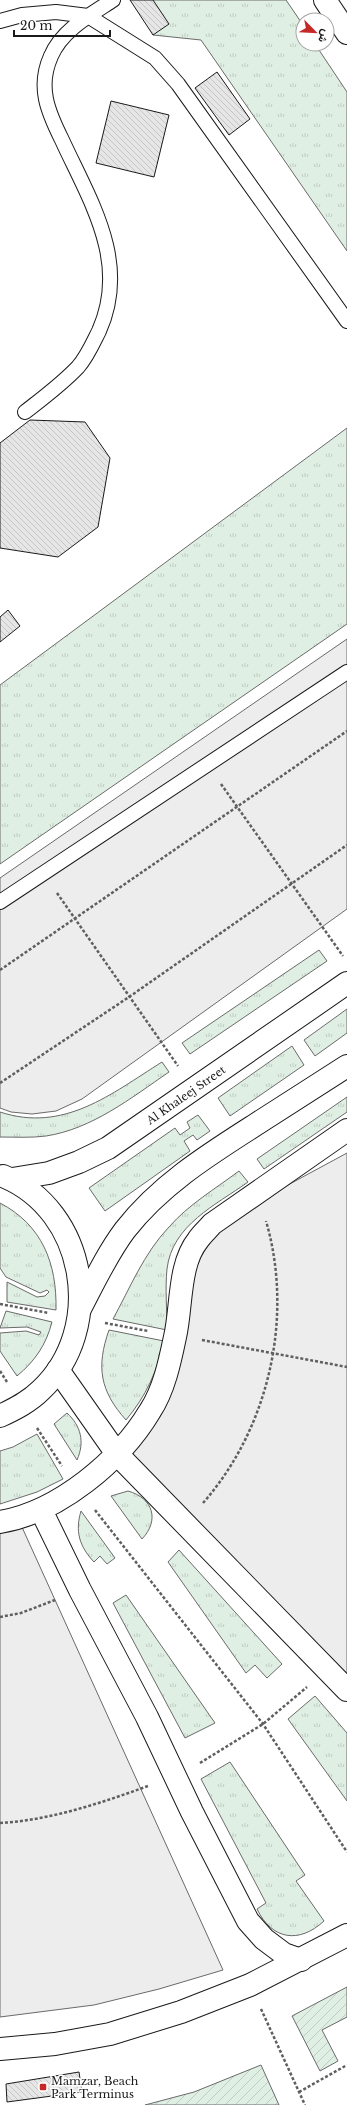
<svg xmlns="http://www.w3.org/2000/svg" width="347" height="2105" font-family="'Libre Baskerville',Vazirmatn,serif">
  <defs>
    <pattern id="grass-tufts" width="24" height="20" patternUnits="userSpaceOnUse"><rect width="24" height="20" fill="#e0efe3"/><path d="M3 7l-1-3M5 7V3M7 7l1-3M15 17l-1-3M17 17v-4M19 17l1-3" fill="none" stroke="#c0ccc2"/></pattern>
    <pattern id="garden-furrows" width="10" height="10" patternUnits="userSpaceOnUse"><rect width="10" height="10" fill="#e0efe3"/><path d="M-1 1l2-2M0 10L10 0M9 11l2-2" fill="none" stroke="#c0ccc2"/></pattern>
    <pattern id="building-back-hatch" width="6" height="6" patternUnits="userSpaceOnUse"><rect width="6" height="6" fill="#e6e6e6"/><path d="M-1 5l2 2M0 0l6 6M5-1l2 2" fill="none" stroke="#c5c5c5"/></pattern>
  </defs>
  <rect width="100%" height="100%" fill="#fff"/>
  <g fill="url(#grass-tufts)" stroke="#6a6a6a">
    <polygon points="153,0 286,0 303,25 303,44 315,44 347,92 347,251 201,40 153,35"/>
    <polygon points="347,428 347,624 0,864 0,685"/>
    <polygon points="319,950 327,961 190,1054 182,1043"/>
    <polygon points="347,1009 347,1033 315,1056 304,1040"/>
    <polygon points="292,1046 304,1065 230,1116 218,1098"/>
    <path d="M162,1062l7,10c-38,26 -77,57 -123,64 -15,2 -31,1 -46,1v-25c64,21 111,-18 162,-50z"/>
    <polygon points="347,1097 347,1112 264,1169 257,1159"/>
    <polygon points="198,1115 210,1131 197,1140 193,1135 184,1141 190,1151 105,1211 89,1188 175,1128 180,1135 190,1128 187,1122"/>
    <path d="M239,1171l9,11c-32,23 -76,43 -81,87 -2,19 0,41 0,61l-54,-11c17,-31 31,-66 56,-92 19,-22 46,-38 70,-56z"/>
    <path d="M0,1203c42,22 57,60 56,107l-49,-8v-20l30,15 8,-1 4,-4 -2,-2 -7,3 -34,-16 -6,-9z"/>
    <path d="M6,1311l46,11c-6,23 -17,39 -35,54l-17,-25v-18l26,-2 13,4 2,-3 -14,-5 -27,1z"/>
    <path d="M109,1330l55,11c-7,31 -18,55 -38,79 -26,-29 -30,-53 -17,-90z"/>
    <path d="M67,1413c14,13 18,29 10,47l-23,-36z"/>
    <polygon points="37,1434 63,1479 37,1492 0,1504 0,1451 13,1447"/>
    <path d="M128,1491c25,7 32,29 14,48l-31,-43z"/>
    <path d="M81,1511l34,47 -8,6 -7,-8 -6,6c-15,-16 -19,-31 -13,-51z"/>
    <polygon points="179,1550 282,1664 267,1678 255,1665 246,1673 168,1562"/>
    <polygon points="126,1595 215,1723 185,1738 113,1603"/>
    <polygon points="315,1696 347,1733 347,1801 288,1719"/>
    <path d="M230,1762l75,113 -9,6 28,40c-25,23 -52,19 -67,-12l9,-6 -65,-124z"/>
  </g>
  <g fill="url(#garden-furrows)" stroke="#6a6a6a">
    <polygon points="347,1987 347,2017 322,2030 338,2061 320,2071 292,2016"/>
    <polygon points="261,2065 279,2105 145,2105 194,2092"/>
  </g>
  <g fill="#ededed" stroke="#6a6a6a">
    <polygon points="347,639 347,909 82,1099 56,1111 32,1114 11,1112 0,1108 0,878"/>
    <polygon points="347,1153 347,1701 124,1466 159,1413 187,1278 225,1219"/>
    <polygon points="21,1525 223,1970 159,1989 94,2005 0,2017 0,1533"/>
  </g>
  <g fill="url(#building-back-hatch)" stroke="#1a1a1a">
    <polygon points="130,0 153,0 169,24 153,35"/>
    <polygon points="217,72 250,119 229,135 195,88"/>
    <polygon points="111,101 169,115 154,177 96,163"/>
    <polygon points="30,420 85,422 110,458 98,527 58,557 0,548 0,443"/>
    <polygon points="8,610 20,626 0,642 0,617"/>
    <polygon points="79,2072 82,2092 7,2102 6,2084"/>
  </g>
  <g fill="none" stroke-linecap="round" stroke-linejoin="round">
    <g stroke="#1a1a1a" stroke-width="16">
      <g id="service">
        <polyline points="0,21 22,15 56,12 88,16 155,58 178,84 347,321"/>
        <path d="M25,412c18,-14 37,-28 53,-45 9,-10 15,-24 21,-36 31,-69 -9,-130 -37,-191 -14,-28 -25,-53 -11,-84 11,-26 39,-41 62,-56"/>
        <polyline points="0,902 347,672"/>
      </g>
    </g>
    <g stroke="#1a1a1a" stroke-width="24">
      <g id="minor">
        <polyline points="58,1370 117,1454 347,1690"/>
        <polyline points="41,1510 80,1590 147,1717 192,1812 248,1921 264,1939 284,1954 301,1960"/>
        <path d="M0,1522c59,-10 120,-61 150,-111 14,-21 20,-50 25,-74 7,-30 3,-72 23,-97 4,-6 10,-11 14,-16l135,-94"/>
        <polyline points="0,2049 55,2044 110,2034 181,2012 250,1985 347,1935"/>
      </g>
    </g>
    <g stroke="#1a1a1a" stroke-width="24">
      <g id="secondary">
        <polyline points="12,1179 49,1173 79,1162 108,1148 347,983"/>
        <path d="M80,1309c14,-27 27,-55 45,-79 35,-45 83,-75 130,-105 30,-19 61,-39 92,-59"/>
        <path d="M0,1416c15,-7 29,-14 41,-26 65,-61 46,-180 -38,-214"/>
      </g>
    </g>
    <g stroke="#1a1a1a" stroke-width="24">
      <polyline id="primary" points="325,0 347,33"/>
    </g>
    <g stroke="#5f5f5f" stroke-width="2.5" stroke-dasharray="3 2" stroke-linecap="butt">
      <polyline points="221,784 343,956"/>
      <polyline points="57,893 178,1066"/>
      <polyline points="0,970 347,731"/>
      <polyline points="0,1083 129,997 347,845"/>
      <polyline points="0,1304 49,1313"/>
      <polyline points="105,1323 148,1331"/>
      <polyline points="202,1340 347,1367"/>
      <polyline points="0,1371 7,1382"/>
      <polyline points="37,1428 62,1466"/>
      <path d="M203,1503c66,-75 91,-186 63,-282"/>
      <polyline points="95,1510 263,1724 347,1852"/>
      <polyline points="0,1617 21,1613 55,1600"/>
      <polyline points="200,1763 263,1724 307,1687"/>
      <path d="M0,1823c51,-3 101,-20 148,-37"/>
      <polyline points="261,2009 305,2105"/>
      <polyline points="299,2092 347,2065"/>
    </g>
    <use href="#service" stroke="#fff" stroke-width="14"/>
    <use href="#minor" stroke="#fff" stroke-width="22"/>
    <use href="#secondary" stroke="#fff" stroke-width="22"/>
    <use href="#primary" stroke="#fff" stroke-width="22"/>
  </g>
  <rect fill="#c62828" stroke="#fff" stroke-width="1.5" x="39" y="2083" width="8" height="8" rx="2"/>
  <g text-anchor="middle" stroke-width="3" stroke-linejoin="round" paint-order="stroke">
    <g font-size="11" fill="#1a1a1a" stroke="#fff">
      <text transform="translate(186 1095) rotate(-35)" y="4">Al Khaleej Street</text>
    </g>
    <g font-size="11" fill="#1a1a1a" stroke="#fff" text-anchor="start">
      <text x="51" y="2085">Mamzar, Beach<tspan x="51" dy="13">Park Terminus</tspan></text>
    </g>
  </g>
  <g transform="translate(315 32) rotate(114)"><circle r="19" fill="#ffffff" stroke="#a3a3a3"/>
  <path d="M0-3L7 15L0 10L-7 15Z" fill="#c62828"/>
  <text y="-6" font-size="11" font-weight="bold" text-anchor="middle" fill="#1a1a1a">ش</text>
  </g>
  <path d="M14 30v6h96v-6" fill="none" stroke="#1a1a1a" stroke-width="2"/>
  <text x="20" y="30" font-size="12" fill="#1a1a1a" stroke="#ffffff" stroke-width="3" paint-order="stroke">20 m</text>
</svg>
